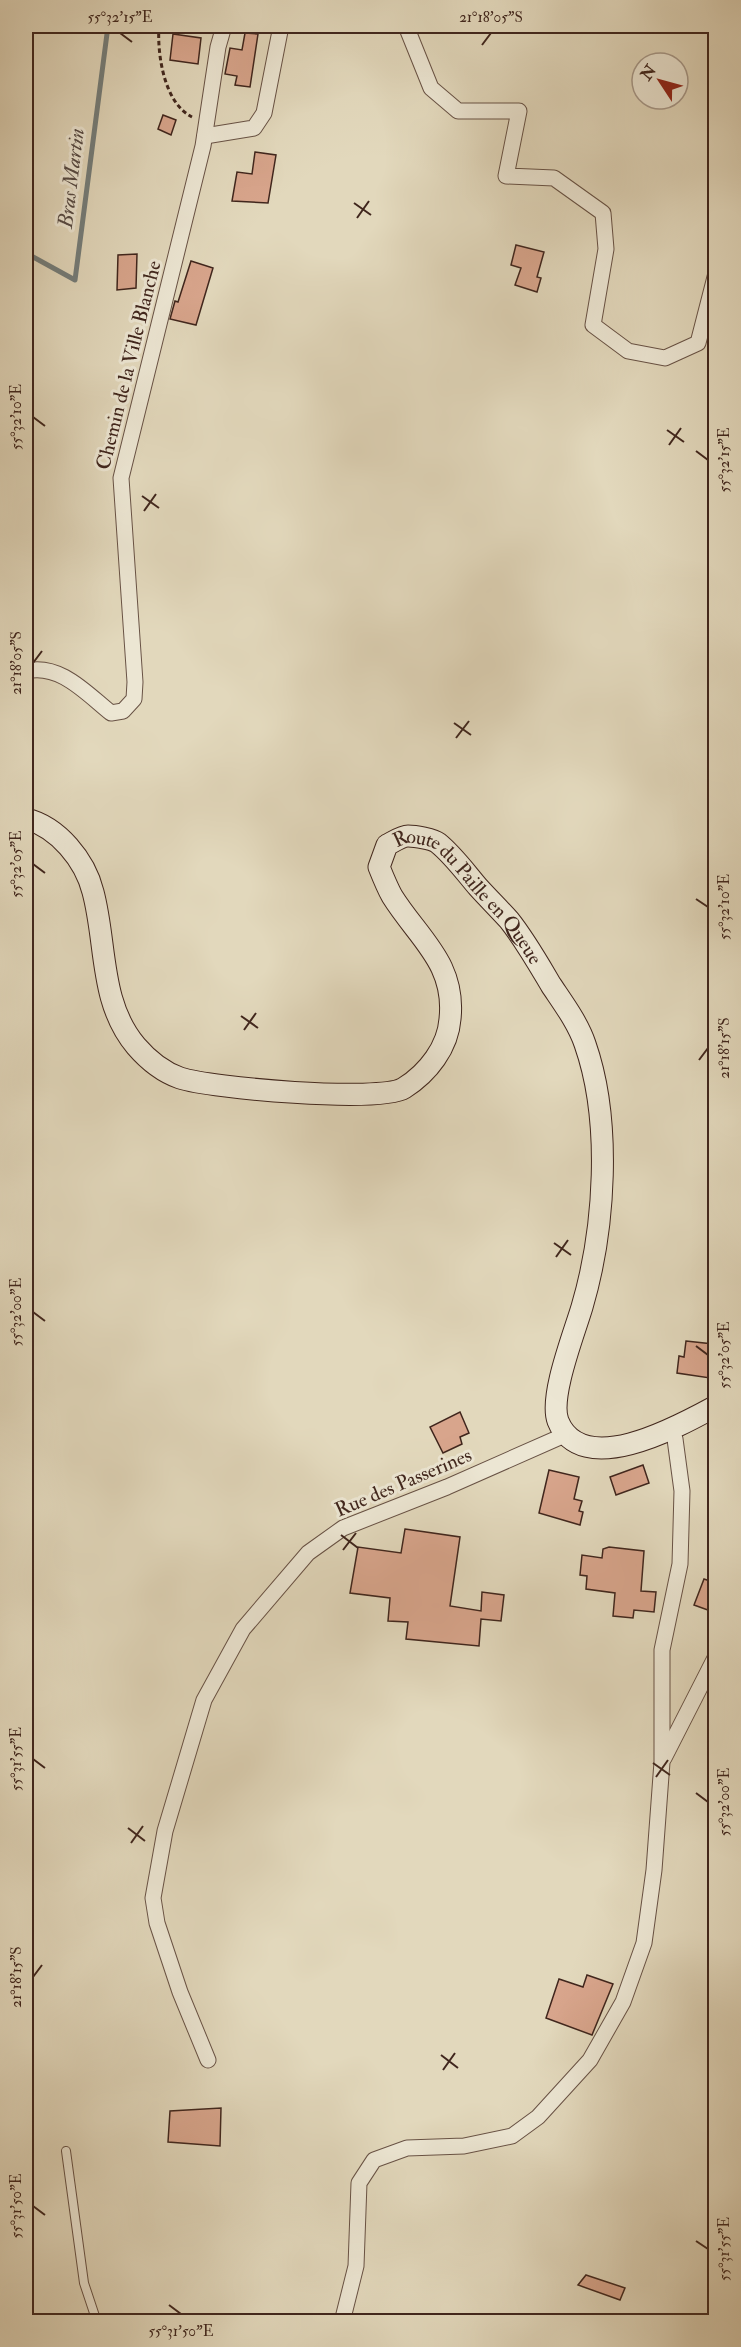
<svg xmlns="http://www.w3.org/2000/svg" width="741" height="2347" font-family="'IM FELL Double Pica',serif">
  <rect width="100%" height="100%" fill="#e2d8bc"/>
  <filter id="stains"><feTurbulence type="fractalNoise" baseFrequency=".00333" numOctaves="4"/><feColorMatrix values="0 0 0 0 .2 0 0 0 0 .09 0 0 0 0 .02 0 0 0 .5 -.17"/></filter>
  <radialGradient id="worn" r=".72"><stop offset=".6" stop-color="#630" stop-opacity="0"/><stop offset="1" stop-color="#630" stop-opacity=".3"/></radialGradient>
  <g fill="none" stroke-linecap="round" stroke-linejoin="round">
    <polyline stroke="#757e7b" stroke-width="5" points="26,253 75,280 108,26"/>
  </g>
  <g fill="#d8a58c" stroke="#40261d" stroke-width="1.5">
    <polygon points="245,33 258,34 250,87 235,85 237,76 225,74 230,48 242,50"/>
    <polygon points="173,34 201,38 198,64 170,60"/>
    <polygon points="163,115 176,120 171,135 158,129"/>
    <polygon points="255,152 276,155 268,203 232,201 237,172 252,174"/>
    <polygon points="516,245 544,252 537,277 541,278 537,292 515,285 521,268 511,265"/>
    <polygon points="137,254 136,288 117,290 118,255"/>
    <polygon points="191,261 213,268 196,325 170,319 175,301 178,302"/>
    <polygon points="686,1341 713,1344 710,1378 677,1373 679,1356 684,1357"/>
    <polygon points="460,1412 469,1433 460,1437 462,1444 443,1453 430,1427"/>
    <polygon points="643,1465 649,1483 616,1495 610,1477"/>
    <polygon points="549,1470 579,1477 574,1499 582,1501 579,1511 583,1512 580,1525 539,1513"/>
    <polygon points="405,1529 460,1537 450,1606 481,1611 482,1592 504,1595 501,1621 481,1619 479,1646 406,1639 408,1622 388,1621 390,1598 350,1593 358,1547 401,1553"/>
    <polygon points="609,1547 644,1551 641,1591 656,1592 654,1612 634,1610 633,1618 613,1616 615,1593 586,1589 587,1576 580,1575 582,1555 602,1558 603,1549"/>
    <polygon points="704,1579 716,1583 716,1613 694,1605"/>
    <polygon points="587,1975 613,1984 592,2035 546,2018 559,1979 583,1987"/>
    <polygon points="221,2108 220,2146 168,2142 170,2111"/>
    <polygon points="586,2275 625,2288 620,2300 578,2285"/>
  </g>
  <g fill="none" stroke-linecap="round" stroke-linejoin="round">
    <g stroke="#685245" stroke-width="10">
      <polyline id="service" points="66,2151 84,2283 97,2322"/>
    </g>
    <g stroke="#685245" stroke-width="17">
      <g id="minor">
        <polyline points="406,26 431,88 458,111 519,111 506,176 554,178 603,213 606,249 593,325 628,351 665,358 698,343 716,273"/>
        <polyline points="205,136 254,128 264,113 281,26"/>
        <path d="M26,671c34,-8 60,22 85,42l12,-2 11,-12 1,-17 -14,-204 82,-332 15,-99 6,-21"/>
        <polyline points="664,1758 716,1656"/>
        <polyline points="208,2060 180,1992 157,1923 153,1898 165,1831 204,1700 243,1629 308,1553 343,1528 447,1487 567,1434"/>
        <polyline points="342,2322 356,2266 359,2183 374,2160 407,2148 464,2146 512,2136 538,2117 590,2060 623,2002 644,1943 654,1870 662,1762 662,1650 680,1564 682,1491 675,1439 671,1430"/>
      </g>
    </g>
    <g stroke="#40261d" stroke-width="23">
      <g id="secondary">
        <path id="s1" d="M26,819c32,8 59,41 67,73 14,52 6,110 43,154 12,14 27,26 44,32 30,10 200,25 224,10 24,-15 44,-41 46,-69 6,-56 -32,-81 -58,-123 -5,-9 -9,-19 -13,-29l8,-22c6,-3 15,-9 21,-9 7,0 25,3 30,7 15,12 28,30 40,44 10,11 21,22 31,33 16,20 29,43 42,65 12,18 27,38 34,59 27,77 20,185 -3,263 -8,27 -33,90 -24,114 24,60 123,4 158,-15"/>
      </g>
    </g>
    <path stroke="#40261d" stroke-width="3" stroke-dasharray="4.5 3" stroke-linecap="butt" d="M159,26c-2,28 5,77 33,91"/>
    <use href="#service" stroke="#ece6d3" stroke-width="8"/>
    <use href="#minor" stroke="#ece6d3" stroke-width="15"/>
    <use href="#secondary" stroke="#ece6d3" stroke-width="21"/>
  </g>
  <path fill="none" stroke="#40261d" stroke-width="2" d="M120,33l12,9M482,45l9,-12M354,203l17,12M357,218l12,-17M33,417l12,9M667,430l17,12M669,445l12,-17M696,451l12,9M142,496l17,12M144,511l12,-17M33,663l9,-12M454,723l17,12M456,738l13,-17M33,864l12,9M696,899l12,8M241,1016l17,12M244,1030l12,-17M699,1060l9,-12M554,1243l17,12M556,1257l12,-17M33,1312l12,9M696,1346l12,9M341,1535l17,13M343,1550l13,-17M33,1759l12,9M653,1763l17,12M656,1777l12,-17M696,1793l12,9M128,1828l17,13M131,1843l12,-17M33,1977l9,-12M441,2055l17,13M443,2070l12,-17M33,2206l12,9M696,2241l12,8M169,2305l12,9"/>
  <g text-anchor="middle" stroke-width="6" stroke-linejoin="round" paint-order="stroke">
    <g font-size="20" fill="#40261d" stroke="#ece6d3">
      <text transform="translate(128 365) rotate(-76)" y="7">Chemin de la Ville Blanche</text>
      <text dy="7" stroke="none"><textPath href="#s1" startOffset="936">Route du Paille en Queue</textPath></text>
      <text transform="translate(403 1482) rotate(-23)" y="7">Rue des Passerines</text>
    </g>
    <g font-size="21" font-style="italic" fill="#564a44" stroke="#ece6d3">
      <text transform="translate(71 178) rotate(-83)" y="7">Bras Martin</text>
    </g>
  </g>
  <rect width="741" height="2347" fill="none" stroke="#e2d8bc" stroke-width="66"/>
  <g transform="translate(660 81) rotate(306)"><circle r="28" fill="#ece6d3" stroke="#a7998a" stroke-width="1.5"/>
  <path d="M0-4.5L10 22L0 15L-10 22Z" fill="#8f2418"/>
  <text y="-9" font-size="16" font-weight="bold" text-anchor="middle" fill="#40261d">N</text>
  </g>
  <rect x="33" y="33" width="675" height="2281" fill="none" stroke="#40261d" stroke-width="2"/>
  <g font-size="15" text-anchor="middle" fill="#40261d">
    <text x="120" y="22">55°32'15"E</text>
    <text x="491" y="22">21°18'05"S</text>
    <text transform="translate(16 417) rotate(-90)" y="5">55°32'10"E</text>
    <text transform="translate(724 460) rotate(-90)" y="5">55°32'15"E</text>
    <text transform="translate(16 663) rotate(-90)" y="5">21°18'05"S</text>
    <text transform="translate(16 864) rotate(-90)" y="5">55°32'05"E</text>
    <text transform="translate(724 907) rotate(-90)" y="5">55°32'10"E</text>
    <text transform="translate(724 1048) rotate(-90)" y="5">21°18'15"S</text>
    <text transform="translate(16 1312) rotate(-90)" y="5">55°32'00"E</text>
    <text transform="translate(724 1355) rotate(-90)" y="5">55°32'05"E</text>
    <text transform="translate(16 1759) rotate(-90)" y="5">55°31'55"E</text>
    <text transform="translate(724 1802) rotate(-90)" y="5">55°32'00"E</text>
    <text transform="translate(16 1977) rotate(-90)" y="5">21°18'15"S</text>
    <text transform="translate(16 2206) rotate(-90)" y="5">55°31'50"E</text>
    <text transform="translate(724 2249) rotate(-90)" y="5">55°31'55"E</text>
    <text x="181" y="2336">55°31'50"E</text>
  </g>
  <rect width="100%" height="100%" filter="url(#stains)"/>
  <rect width="100%" height="100%" fill="url(#worn)"/>
</svg>
